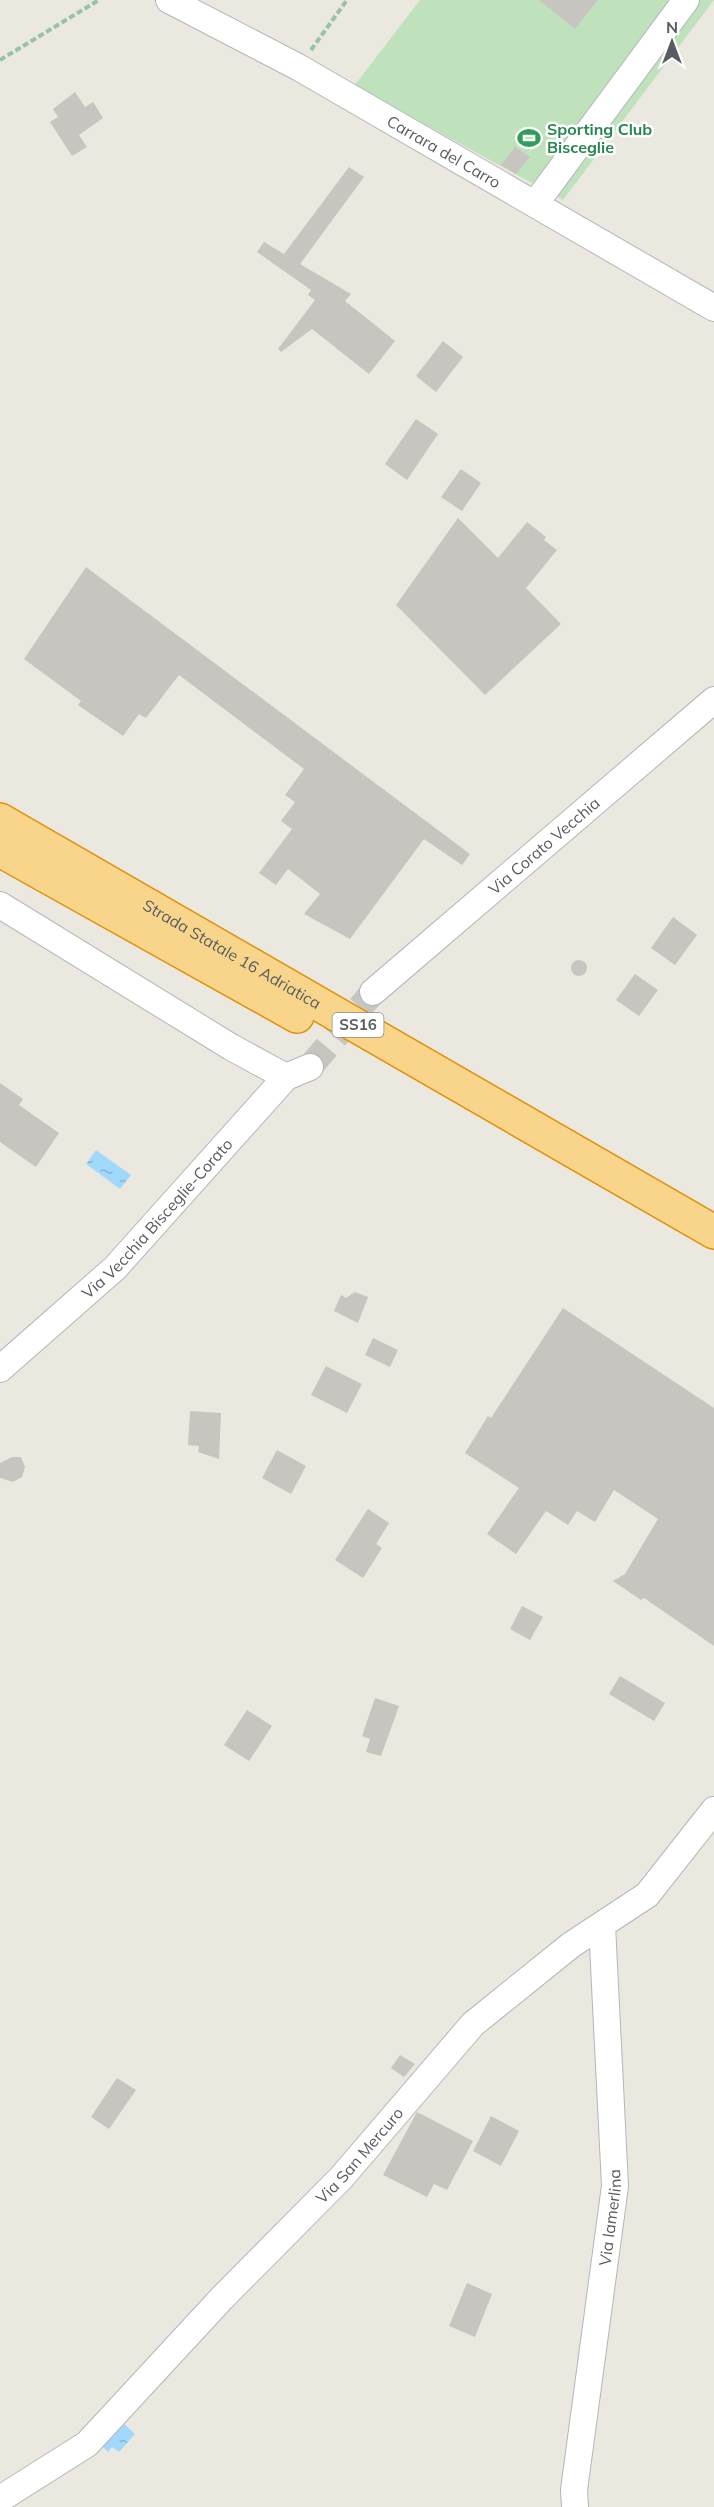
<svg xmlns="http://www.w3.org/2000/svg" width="714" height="2507" font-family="Mulish,sans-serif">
  <defs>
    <pattern id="water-ripples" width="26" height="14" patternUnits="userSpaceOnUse" patternTransform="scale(1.5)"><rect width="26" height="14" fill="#a0d9fb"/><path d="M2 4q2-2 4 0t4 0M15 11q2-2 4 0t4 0" fill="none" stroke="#85b3cf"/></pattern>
  </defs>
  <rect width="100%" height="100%" fill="#ebe8e0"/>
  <polygon fill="#bfe2bc" points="420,0 714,0 563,200 354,86"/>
  <g fill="url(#water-ripples)">
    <polygon points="96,1150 131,1175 120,1189 86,1164"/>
    <polygon points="121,2421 135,2434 119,2452 112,2447 108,2452 99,2443"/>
  </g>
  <g fill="#c8c4bf">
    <polygon points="539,0 598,0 575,29"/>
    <polygon points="75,92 85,107 93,102 103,118 79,135 87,147 72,156 50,122 58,117 53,109"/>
    <polygon points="515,147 530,157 516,174 501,165"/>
    <polygon points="349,167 364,177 300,264 351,294 345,301 395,341 369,374 312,329 281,352 278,349 315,300 308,295 311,290 257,252 264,242 284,254"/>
    <polygon points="443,341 463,357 436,392 416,376"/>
    <polygon points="416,419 438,434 407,480 385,464"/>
    <polygon points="461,469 481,483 462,511 441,497"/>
    <polygon points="458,518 498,558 527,522 546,537 544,540 557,550 526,588 561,624 485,695 396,605"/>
    <polygon points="86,567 470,854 462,865 424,839 350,939 304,914 320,894 288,869 276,885 259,873 292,829 281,821 295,802 285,795 304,769 179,675 146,718 139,714 123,736 78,705 81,701 24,659"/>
    <polygon points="673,917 697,935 675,965 651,948"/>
    <circle cx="579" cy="968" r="8"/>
    <polygon points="635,974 658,990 639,1016 616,1000"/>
    <polygon points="0,1083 23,1099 19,1105 59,1133 36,1167 0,1142"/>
    <polygon points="355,1292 368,1297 358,1323 334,1311 341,1295 346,1298"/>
    <polygon points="563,1308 714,1408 714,1646 644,1598 641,1600 613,1581 625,1574 658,1519 614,1490 595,1522 577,1511 568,1525 546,1511 516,1554 487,1534 519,1488 465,1453 488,1416 491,1418"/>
    <polygon points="373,1338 398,1350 390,1367 365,1355"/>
    <polygon points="326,1366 362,1384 347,1413 311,1395"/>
    <polygon points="190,1411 221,1413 219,1459 198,1452 199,1446 188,1445"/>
    <polygon points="277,1450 306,1466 291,1494 262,1478"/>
    <polygon points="21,1457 25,1467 22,1477 13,1482 0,1478 0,1463 12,1457"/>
    <polygon points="368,1509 389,1523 376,1544 382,1548 363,1578 335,1560"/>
    <polygon points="522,1606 543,1617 530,1640 510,1629"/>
    <polygon points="620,1676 665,1703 654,1721 609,1694"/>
    <polygon points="375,1698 399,1706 381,1756 366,1752 370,1739 362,1736"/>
    <polygon points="247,1710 272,1726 249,1761 224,1745"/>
    <polygon points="400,2055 415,2064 404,2077 391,2068"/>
    <polygon points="117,2078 136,2090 109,2129 91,2117"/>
    <polygon points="417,2112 473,2141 447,2190 434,2184 427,2197 383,2175"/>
    <polygon points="491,2116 519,2131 501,2166 473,2151"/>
    <polygon points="467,2283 492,2294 475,2337 449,2326"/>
  </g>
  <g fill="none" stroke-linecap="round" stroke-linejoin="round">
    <polyline stroke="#c6c5c0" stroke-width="26" stroke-dasharray="26 13" stroke-linecap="butt" points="310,1067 373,992"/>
    <g stroke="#b3b6ba" stroke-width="28">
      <g id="minor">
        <path id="s1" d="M169,0l129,67 416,241"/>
        <polyline points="535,204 686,0"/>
        <polyline points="0,905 231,1047 286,1077"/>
        <path id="s2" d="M373,992l341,-292"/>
        <path id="s3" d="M0,1369l115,-101 171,-191 24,-10"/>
        <path id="s4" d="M0,2499l87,-55 135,-146 119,-120 132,-154 98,-79 76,-50 67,-85"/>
        <path id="s5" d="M575,2507l-1,-17 41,-304 -13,-261"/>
      </g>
    </g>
    <g stroke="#e19009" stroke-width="36">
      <g id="highway">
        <path id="s6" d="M0,820l714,412"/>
        <polyline points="0,850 297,1016"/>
      </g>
    </g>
    <g stroke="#96c3a0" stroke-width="4" stroke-dasharray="6 3" stroke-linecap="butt">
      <polyline points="311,50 347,0"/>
      <polyline points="0,60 99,0"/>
    </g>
    <use href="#minor" stroke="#fff" stroke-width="26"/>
    <use href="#highway" stroke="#f8d58a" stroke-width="33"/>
  </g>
  <defs>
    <g id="stadium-bare" transform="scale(1.8)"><path d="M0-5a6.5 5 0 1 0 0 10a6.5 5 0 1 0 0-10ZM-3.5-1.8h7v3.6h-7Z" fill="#2e9e5b" stroke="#fff" stroke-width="2.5" paint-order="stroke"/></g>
  </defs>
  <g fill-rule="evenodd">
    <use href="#stadium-bare" x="529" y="138"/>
  </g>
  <g text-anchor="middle" stroke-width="5" stroke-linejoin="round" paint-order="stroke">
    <rect fill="#fff" stroke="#8b8d90" stroke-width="1.5" x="332.5" y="1013" width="51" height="24" rx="4.5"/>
    <g font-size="15" font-weight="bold" fill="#595c60">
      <text x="358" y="1030">SS16</text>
    </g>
    <g font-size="16" font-weight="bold" fill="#27864d" stroke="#fff" text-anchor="start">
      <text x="547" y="135">Sporting Club<tspan x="547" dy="18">Bisceglie</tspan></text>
    </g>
    <g font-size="16" fill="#595c60" stroke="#fff">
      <text dy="6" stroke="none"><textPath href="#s1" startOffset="314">Carrara del Carro</textPath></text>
      <text dy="6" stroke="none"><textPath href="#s2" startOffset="225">Via Corato Vecchia</textPath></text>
      <text dy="6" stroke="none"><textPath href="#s6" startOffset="268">Strada Statale 16 Adriatica</textPath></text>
      <text dy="6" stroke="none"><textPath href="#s3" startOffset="218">Via Vecchia Bisceglie-Corato</textPath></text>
      <text dy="6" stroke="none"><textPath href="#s4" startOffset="500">Via San Mercuro</textPath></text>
      <text dy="6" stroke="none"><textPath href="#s5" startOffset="292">Via lamerlina</textPath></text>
    </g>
  </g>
  <g transform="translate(672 42)" stroke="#ffffff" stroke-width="4.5" paint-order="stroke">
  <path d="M0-4.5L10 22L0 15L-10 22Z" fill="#595c60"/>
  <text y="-9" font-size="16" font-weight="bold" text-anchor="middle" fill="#595c60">N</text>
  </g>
</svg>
